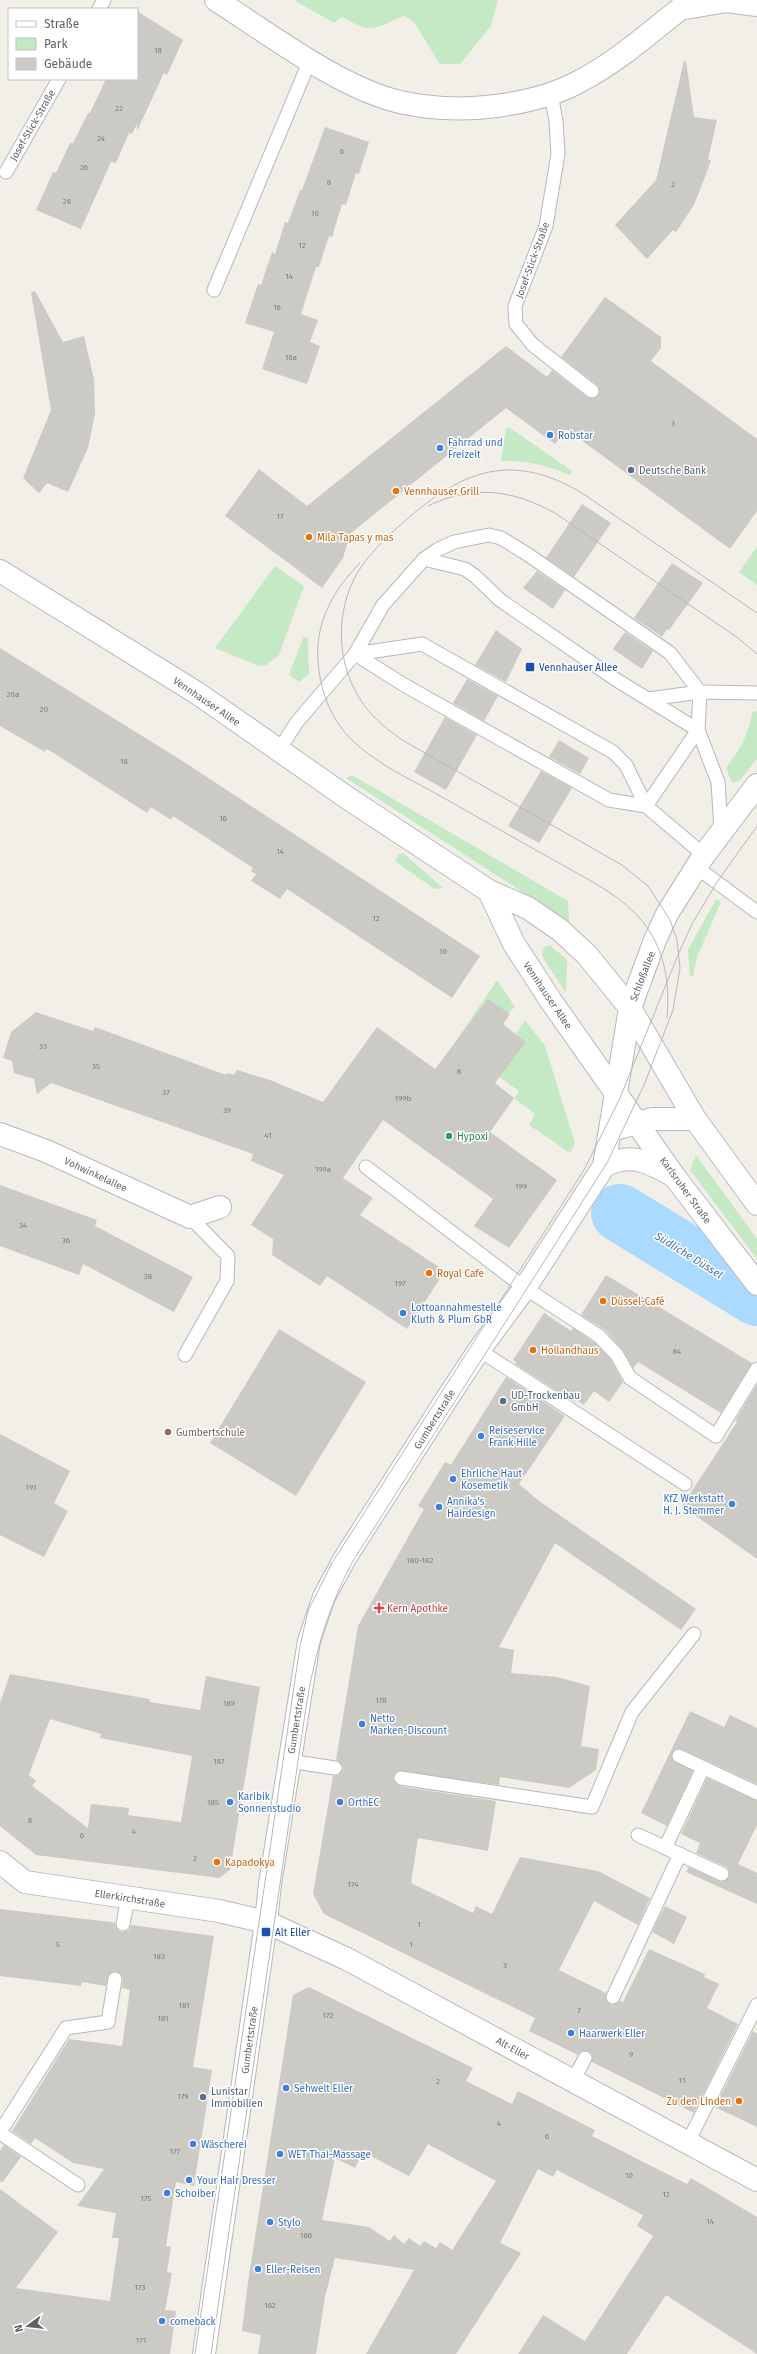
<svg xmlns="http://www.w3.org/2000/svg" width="757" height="2354" font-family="'Fira Sans',sans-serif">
  <rect width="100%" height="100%" fill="#f1efe8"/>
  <g fill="#c5e8c5">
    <path d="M294,0h204l-7,26 -31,38h-20l-26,-42 -10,-6c-14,4 -28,17 -44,10 -7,-2 -11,-7 -19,-9l-7,6z"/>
    <path d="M506,428h4l62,43 -2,4c-23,-10 -44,-15 -69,-14z"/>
    <polygon points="757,547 757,585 739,572"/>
    <polygon points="275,566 304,586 279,655 266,665 259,666 215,648"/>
    <polygon points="304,636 308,638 309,674 299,682 289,674"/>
    <path d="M757,711v48l-18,22 -7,2 -6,-15c13,-17 24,-35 26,-56z"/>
    <polygon points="352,775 568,901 569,922 346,778"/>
    <polygon points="403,853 443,888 436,889 430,886 395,861 399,854"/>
    <polygon points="716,899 721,902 697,957 693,976 690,976 688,950"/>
    <polygon points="550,945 567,960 566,993 542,956 544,947"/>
    <polygon points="497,980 515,1007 508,1013 454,1044"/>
    <polygon points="525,1020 545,1046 575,1143 570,1153 529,1125 535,1114 514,1098 519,1091 484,1066 508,1065 526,1042 516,1034"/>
    <polygon points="696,1155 757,1239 757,1259 690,1170"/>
  </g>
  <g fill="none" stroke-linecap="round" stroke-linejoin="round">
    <polyline stroke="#aadaff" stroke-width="58" points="620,1213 757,1297"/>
  </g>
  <g fill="#cccac5" fill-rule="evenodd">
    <polygon points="137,11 183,40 167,75 164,73 137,131 137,124 132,134 129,133 116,163 111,162 81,229 36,210 53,172 56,173 70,143 73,143 88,113 90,113 106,79 137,79"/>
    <polygon points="684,61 686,61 694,117 717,120 708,159 711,161 694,205 676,232 673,230 647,259 615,225 656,180"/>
    <polygon points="325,127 369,142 359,174 356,173 346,205 342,204 332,237 329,236 319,267 316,267 301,314 318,320 310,342 320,346 307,384 262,369 274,332 245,323 258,284 261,285 272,252 275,254 285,222 288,223 300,190 302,190"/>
    <polygon points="35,291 63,342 84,336 94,379 95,414 88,448 68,492 47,483 39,493 23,478 51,410 31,292"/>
    <polygon points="605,297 661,337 661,348 651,361 757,439 757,511 730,549 566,429 555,444 506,408 350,534 343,558 322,588 225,516 259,469 307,506 506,346 547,377 552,370 587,397 595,398 600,392 597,385 561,357"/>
    <polygon points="582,504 611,523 574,577 546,558"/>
    <polygon points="672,563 703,583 669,630 667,629 662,637 634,618"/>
    <polygon points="537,571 565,590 553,609 523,588"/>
    <polygon points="496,630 522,649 506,682 475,665"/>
    <polygon points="625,632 653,651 642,669 613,649"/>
    <polygon points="0,648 181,760 480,956 452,998 287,889 280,899 251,881 256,874 251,871 253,868 173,816 171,820 151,807 147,813 52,752 46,749 45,752 0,726"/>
    <polygon points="467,679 498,696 484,721 453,703"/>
    <polygon points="445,717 477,735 446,790 414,772"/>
    <polygon points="559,740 589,758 580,774 549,757"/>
    <polygon points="541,771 572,788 539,843 508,826"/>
    <polygon points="488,999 510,1014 503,1024 526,1042 495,1083 514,1098 490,1132 557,1180 509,1248 474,1226 493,1199 383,1120 343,1178 373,1198 360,1215 445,1271 407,1329 327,1276 320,1286 272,1255 273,1239 251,1225 284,1175 251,1161 253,1154 51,1083 37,1094 34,1079 14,1073 12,1061 3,1058 11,1032 36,1012 93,1031 95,1027 226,1075 227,1073 234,1075 237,1070 270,1080 323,1102 377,1027 435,1069"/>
    <polygon points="0,1185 97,1220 95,1226 193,1277 174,1312 83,1264 79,1275 0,1246"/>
    <polygon points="606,1275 752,1363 721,1413 638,1362 633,1368 623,1350 605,1330 581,1315"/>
    <polygon points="544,1313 571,1331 573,1328 594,1342 611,1360 623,1382 609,1402 594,1391 584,1405 576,1400 574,1402 515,1364 516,1362 513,1360"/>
    <polygon points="279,1329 366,1382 296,1496 210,1443"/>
    <polygon points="506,1377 565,1416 519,1484 539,1501 696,1609 681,1630 555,1543 499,1647 514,1650 511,1673 557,1677 590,1686 581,1746 599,1749 596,1770 569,1788 500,1777 499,1785 398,1771 393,1777 396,1784 399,1786 496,1801 488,1851 418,1838 411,1883 473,1913 476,1906 492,1914 520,1857 598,1871 650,1898 638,1925 594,1901 559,1970 606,1993 606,2001 613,2005 620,2001 623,2002 649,1949 705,1974 704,1977 719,1984 707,2008 738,2024 694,2113 592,2062 592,2054 588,2051 581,2051 578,2055 529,2031 535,2018 324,1914 313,1894 333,1776 338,1775 343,1770 342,1765 336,1760 358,1626 424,1509 418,1506 445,1462 451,1465"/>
    <polygon points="757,1384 757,1559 682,1506 737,1422 735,1421"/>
    <polygon points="0,1434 70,1471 54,1503 68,1511 44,1557 0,1535"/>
    <path d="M10,1674l139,25 1,3 50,8 6,-34 54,11 -30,183 -11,8 -183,-23 -36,-29v-123zM50,1719l51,15 -1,4 92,18 -11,66 -53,-7 1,-7 -38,-4 -3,24 -56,-42 4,-5 -7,-6z"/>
    <polygon points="690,1711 724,1727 730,1715 757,1728 757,1784 682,1749 675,1749 672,1753 673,1761 693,1771 667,1826 641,1813"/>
    <polygon points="707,1778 757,1801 757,1825 738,1864 757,1873 757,1904 686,1872 689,1867 722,1882 729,1877 729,1870 726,1867 696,1853 700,1843 681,1834"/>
    <polygon points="665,1906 687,1917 674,1944 652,1932"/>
    <polygon points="0,1909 111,1922 115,1923 118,1930 122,1932 129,1930 131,1925 214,1936 193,2067 212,2070 194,2186 176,2182 166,2246 171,2247 167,2272 172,2273 165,2310 176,2311 170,2354 0,2354 0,2189 58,2232 16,2288 110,2301 119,2238 112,2238 116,2213 77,2206 104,2169 73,2163 35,2138 31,2144 12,2131 69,2039 122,2046 130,1990 122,1988 123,1977 116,1971 109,1974 106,1986 82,1982 81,1986 0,1976"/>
    <path d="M309,1987l164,81 -7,13 46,23 6,-13 77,39 -3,6 95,48 4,-6 66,39v137l-91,-59 -39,59h-109l25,-39 42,26 68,-105 -16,-10 6,-11 -86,-45 -4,7 -15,-8 -38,74 21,10 -65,101h-90l48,-84 -79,-12 -10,39 -9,57h-58l3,-19 -19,-4 6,-49 45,-287zM428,2144l68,37 -44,69 -12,-8 -4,6 -12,-7 -4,5 -11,-8 -5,6 -10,-9 -4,6 -21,-14 -47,-7 13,-62 20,10 8,-16 46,24z"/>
    <polygon points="753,2031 757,2034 757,2127 715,2107"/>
    <polygon points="4,2145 21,2157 2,2183 0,2181 0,2151"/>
  </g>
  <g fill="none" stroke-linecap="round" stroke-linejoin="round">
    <g stroke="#b5b8bc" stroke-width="15">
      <g id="service">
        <polyline points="99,9 104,0"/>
        <polyline points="551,94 556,121 558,154 546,226 515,306 516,324 533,345 592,391"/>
        <polyline points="6,172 59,79"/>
        <polyline points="214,290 310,60"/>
        <polyline points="424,559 465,569 475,576 500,600 615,679 698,730"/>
        <polyline points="355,654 422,644 613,752 626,765 646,806 704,855"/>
        <polyline points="355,654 404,685 609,800 646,806"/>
        <polyline points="648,699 700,692 757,693"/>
        <polyline points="279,750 297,722 355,654 383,605 424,559 437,550 454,542 489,535 501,538 527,554 670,653 700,692 698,730 718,782 721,831"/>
        <polyline points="646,806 698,730"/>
        <polyline points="696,867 757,912"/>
        <polyline points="366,1167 525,1288 599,1336 617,1355 630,1378 716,1436 757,1369"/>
        <polyline points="479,1350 685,1484"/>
        <polyline points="185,1355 227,1281 228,1256 190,1217"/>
        <polyline points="679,1756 757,1793"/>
        <polyline points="289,1761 335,1768"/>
        <polyline points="401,1778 592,1807 632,1712 694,1634"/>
        <polyline points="638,1835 722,1874"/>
        <polyline points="665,1848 703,1768"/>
        <polyline points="123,1924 128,1898"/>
        <polyline points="613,1997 680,1854"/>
        <polyline points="573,2081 585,2058"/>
        <polyline points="0,2132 66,2028 108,2022 115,1979"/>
        <polyline points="0,2133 78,2185"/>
        <polyline points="688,2142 757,2005"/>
      </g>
    </g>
    <g stroke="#b5b8bc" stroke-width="24">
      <g id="minor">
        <path d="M216,0c52,33 124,88 184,102 31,7 65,8 96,4 30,-4 60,-11 86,-26 36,-19 66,-46 98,-71l7,-9"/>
        <polyline points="680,9 726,1 757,5"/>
        <polyline points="0,1134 46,1151 190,1217 220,1207"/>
        <path d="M604,1166c29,-14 44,-4 70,10"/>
        <polyline points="0,1862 25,1882 219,1911 266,1922 347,1959 757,2180"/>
        <polyline points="204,2354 266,1922 270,1884 309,1641 324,1597 345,1558 450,1394 479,1350 525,1288 604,1166 630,1008 655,940 667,914 704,855 757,785"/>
      </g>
    </g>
    <g stroke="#b6babf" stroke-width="24">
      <g id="secondary">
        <polyline points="0,571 197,693 349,799 489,891 528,908 560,930 587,955 630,1008 695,1119 757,1204"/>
        <polyline points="489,891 514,944 551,1001 674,1176 757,1284"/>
        <polyline points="610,1130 653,1119 695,1119"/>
      </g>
    </g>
    <use href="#service" stroke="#fff" stroke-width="13"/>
    <use href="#minor" stroke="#fff" stroke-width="22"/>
    <use href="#secondary" stroke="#fff" stroke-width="22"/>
    <g stroke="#b6b7b8" stroke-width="1">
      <path d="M428,506c45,-22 85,-16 127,7l183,125 19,16"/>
      <path d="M386,538c62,-58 114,-94 196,-45l175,120"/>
      <path d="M360,563c-26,26 -45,59 -42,98 2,29 12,57 33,78 24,24 55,38 84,54 44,25 88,50 133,75 26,15 56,30 75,54 22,28 27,61 24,95"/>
      <polyline points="195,2354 300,1646 308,1611 332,1563 584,1170 620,1098 678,955 692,924 717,882 757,826"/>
      <path d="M211,2354l95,-647c9,-54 21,-97 47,-146l254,-398 37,-78 29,-75 7,-42 -3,-28 -7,-20 -22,-34 -26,-21 -218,-124c-15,-10 -29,-21 -40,-36 -28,-38 -30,-93 -6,-133 8,-14 20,-25 31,-37"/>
    </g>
  </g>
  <g fill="#3f7fe0" stroke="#fff" stroke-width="1.5">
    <circle cx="550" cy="435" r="4"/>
    <circle cx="440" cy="448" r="4"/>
    <circle cx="403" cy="1313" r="4"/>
    <circle cx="481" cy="1436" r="4"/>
    <circle cx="453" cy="1479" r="4"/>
    <circle cx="732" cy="1504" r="4"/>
    <circle cx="439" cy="1507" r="4"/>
    <circle cx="362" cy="1724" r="4"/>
    <circle cx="230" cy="1802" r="4"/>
    <circle cx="340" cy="1802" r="4"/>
    <circle cx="571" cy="2033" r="4"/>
    <circle cx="286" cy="2088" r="4"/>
    <circle cx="193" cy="2144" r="4"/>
    <circle cx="280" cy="2154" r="4"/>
    <circle cx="189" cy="2180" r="4"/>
    <circle cx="167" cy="2193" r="4"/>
    <circle cx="270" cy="2222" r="4"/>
    <circle cx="258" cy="2269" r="4"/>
    <circle cx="162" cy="2321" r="4"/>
  </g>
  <g fill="#5c6f8a" stroke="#fff" stroke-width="1.5">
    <circle cx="631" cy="470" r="4"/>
    <circle cx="503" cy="1401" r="4"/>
    <circle cx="203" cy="2097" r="4"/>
  </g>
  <g fill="#e8710a" stroke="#fff" stroke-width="1.5">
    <circle cx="396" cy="491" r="4"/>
    <circle cx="309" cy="537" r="4"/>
    <circle cx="429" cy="1273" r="4"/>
    <circle cx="603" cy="1301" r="4"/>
    <circle cx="533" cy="1350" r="4"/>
    <circle cx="217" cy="1862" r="4"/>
    <circle cx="739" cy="2101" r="4"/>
  </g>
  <g fill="#1a4fb4" stroke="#fff" stroke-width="1.5">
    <rect x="525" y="662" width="10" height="10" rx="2"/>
    <rect x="261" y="1927" width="10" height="10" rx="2"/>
  </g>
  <circle fill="#2e9e5b" stroke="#fff" stroke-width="1.5" cx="449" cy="1136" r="4"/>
  <circle fill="#8d6e63" stroke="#fff" stroke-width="1.5" cx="168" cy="1432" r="4"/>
  <path fill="#e0444e" stroke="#fff" stroke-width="1.5" d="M377 1602h4v4h4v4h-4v4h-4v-4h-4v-4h4z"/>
  <g text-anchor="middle" stroke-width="3" stroke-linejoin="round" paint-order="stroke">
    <g font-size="8" fill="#7a7d7f">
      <text x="158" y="53">18</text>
      <text x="119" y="111">22</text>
      <text x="101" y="141">24</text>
      <text x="342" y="154">6</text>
      <text x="84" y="170">26</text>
      <text x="329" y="185">8</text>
      <text x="673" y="187">2</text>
      <text x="67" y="204">28</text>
      <text x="315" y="216">10</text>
      <text x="302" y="248">12</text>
      <text x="289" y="279">14</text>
      <text x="277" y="310">16</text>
      <text x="291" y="360">16a</text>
      <text x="673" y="426">3</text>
      <text x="280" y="519">17</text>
      <text x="13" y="697">20a</text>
      <text x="44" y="712">20</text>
      <text x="124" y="764">18</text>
      <text x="223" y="821">16</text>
      <text x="280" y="854">14</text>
      <text x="376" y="921">12</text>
      <text x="443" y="954">10</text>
      <text x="43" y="1049">33</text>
      <text x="96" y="1069">35</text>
      <text x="459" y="1074">8</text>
      <text x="166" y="1095">37</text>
      <text x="403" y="1101">199b</text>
      <text x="227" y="1113">39</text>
      <text x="268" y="1138">41</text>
      <text x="323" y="1172">199a</text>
      <text x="521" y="1189">199</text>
      <text x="23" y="1228">34</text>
      <text x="66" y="1243">36</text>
      <text x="148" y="1279">38</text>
      <text x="400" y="1286">197</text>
      <text x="677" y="1354">84</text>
      <text x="31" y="1490">191</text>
      <text x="420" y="1563">180-182</text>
      <text x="381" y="1703">178</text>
      <text x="229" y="1706">189</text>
      <text x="219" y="1764">187</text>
      <text x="213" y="1805">185</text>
      <text x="30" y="1823">8</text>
      <text x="134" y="1834">4</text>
      <text x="82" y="1838">6</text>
      <text x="195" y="1861">2</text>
      <text x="353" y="1887">174</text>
      <text x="419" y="1927">1</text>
      <text x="58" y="1947">5</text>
      <text x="411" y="1947">1</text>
      <text x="159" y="1959">183</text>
      <text x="505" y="1968">3</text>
      <text x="184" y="2008">181</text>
      <text x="579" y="2013">7</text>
      <text x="328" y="2018">172</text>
      <text x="163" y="2021">181</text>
      <text x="631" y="2057">9</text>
      <text x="682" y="2083">11</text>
      <text x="438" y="2084">2</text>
      <text x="183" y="2099">179</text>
      <text x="499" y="2126">4</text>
      <text x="547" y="2139">6</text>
      <text x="175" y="2154">177</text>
      <text x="629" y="2178">10</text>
      <text x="666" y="2197">12</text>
      <text x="146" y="2201">175</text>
      <text x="710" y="2224">14</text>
      <text x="306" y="2238">166</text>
      <text x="140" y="2290">173</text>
      <text x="270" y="2308">162</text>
      <text x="141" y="2343">171</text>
    </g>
    <g font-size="10" fill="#5f6368" stroke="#fff">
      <text transform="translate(32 125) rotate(-60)" y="4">Josef-Stick-Straße</text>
      <text transform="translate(532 260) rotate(-70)" y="4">Josef-Stick-Straße</text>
      <text transform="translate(207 701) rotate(34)" y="4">Vennhauser Allee</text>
      <text transform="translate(642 976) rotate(-69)" y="4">Schloßallee</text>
      <text transform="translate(548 995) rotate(56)" y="4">Vennhauser Allee</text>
      <text transform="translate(96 1174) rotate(25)" y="4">Vohwinkelallee</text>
      <text transform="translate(686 1190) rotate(54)" y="4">Karlsruher Straße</text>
      <text transform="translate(434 1419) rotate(-58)" y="4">Gumbertstraße</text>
      <text transform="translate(296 1720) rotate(-81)" y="4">Gumbertstraße</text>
      <text transform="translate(130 1898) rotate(9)" y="4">Ellerkirchstraße</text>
      <text transform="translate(249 2040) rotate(-82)" y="4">Gumbertstraße</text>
      <text transform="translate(513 2048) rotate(29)" y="4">Alt-Eller</text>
    </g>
    <g font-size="10" fill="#366cbe" stroke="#fff" text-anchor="start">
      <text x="558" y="439">Robstar</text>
      <text x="448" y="446">Fahrrad und<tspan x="448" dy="12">Freizeit</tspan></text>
      <text x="411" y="1311">Lottoannahmestelle<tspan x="411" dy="12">Kluth &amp; Plum GbR</tspan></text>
      <text x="489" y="1434">Reiseservice<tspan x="489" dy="12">Frank Hille</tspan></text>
      <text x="461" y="1477">Ehrliche Haut<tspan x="461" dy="12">Kosemetik</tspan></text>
      <text x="724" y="1502" text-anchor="end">KfZ Werkstatt<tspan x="724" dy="12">H. J. Stemmer</tspan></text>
      <text x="447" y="1505">Annika's<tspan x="447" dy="12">Hairdesign</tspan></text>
      <text x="370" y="1722">Netto<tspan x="370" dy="12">Marken-Discount</tspan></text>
      <text x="238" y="1800">Karibik<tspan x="238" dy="12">Sonnenstudio</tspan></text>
      <text x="348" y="1806">OrthEC</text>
      <text x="579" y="2037">Haarwerk Eller</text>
      <text x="294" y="2092">Sehwelt Eller</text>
      <text x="201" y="2148">Wäscherei</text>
      <text x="288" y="2158">WET Thai-Massage</text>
      <text x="197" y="2184">Your Hair Dresser</text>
      <text x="175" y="2197">Schoiber</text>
      <text x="278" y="2226">Stylo</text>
      <text x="266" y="2273">Eller-Reisen</text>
      <text x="170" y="2325">comeback</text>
    </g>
    <g font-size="10" fill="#4e5e75" stroke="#fff" text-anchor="start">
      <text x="639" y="474">Deutsche Bank</text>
      <text x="511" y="1399">UD-Trockenbau<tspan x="511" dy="12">GmbH</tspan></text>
      <text x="211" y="2095">Lunistar<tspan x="211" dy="12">Immobilien</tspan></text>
    </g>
    <g font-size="10" fill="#c56008" stroke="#fff" text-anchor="start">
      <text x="404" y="495">Vennhauser Grill</text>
      <text x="317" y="541">Mila Tapas y mas</text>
      <text x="437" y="1277">Royal Cafe</text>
      <text x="611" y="1305">Düssel-Café</text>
      <text x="541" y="1354">Hollandhaus</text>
      <text x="225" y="1866">Kapadokya</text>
      <text x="731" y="2105" text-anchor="end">Zu den Linden</text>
    </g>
    <g font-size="10" fill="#164399" stroke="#fff" text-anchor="start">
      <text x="539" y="671">Vennhauser Allee</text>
      <text x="275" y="1936">Alt Eller</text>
    </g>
    <g font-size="10" fill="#27864d" stroke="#fff" text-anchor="start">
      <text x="457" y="1140">Hypoxi</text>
    </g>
    <g font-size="10" fill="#785e54" stroke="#fff" text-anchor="start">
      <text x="176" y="1436">Gumbertschule</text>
    </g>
    <g font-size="10" fill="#be3a42" stroke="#fff" text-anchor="start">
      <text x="387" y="1612">Kern Apothke</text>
    </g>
    <g font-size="11" font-style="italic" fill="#4174aa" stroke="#fff">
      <text transform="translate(689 1255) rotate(32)" y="4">Südliche Düssel</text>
    </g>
  </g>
  <rect x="8" y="8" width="130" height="72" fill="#ffffff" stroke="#bfc1c3"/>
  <rect x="16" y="21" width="20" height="6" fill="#ffffff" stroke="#bfc1c3"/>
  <text x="44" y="28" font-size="12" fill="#5f6368">Straße</text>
  <rect x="16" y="38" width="20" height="12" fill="#c5e8c5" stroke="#bfc1c3"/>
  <text x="44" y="48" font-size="12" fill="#5f6368">Park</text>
  <rect x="16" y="58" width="20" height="12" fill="#cccac5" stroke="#bfc1c3"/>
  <text x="44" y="68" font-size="12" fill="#5f6368">Gebäude</text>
  <g transform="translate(28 2326) rotate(255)" stroke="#ffffff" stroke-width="3" paint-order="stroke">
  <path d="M0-3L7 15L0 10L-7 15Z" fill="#5f6368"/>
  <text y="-6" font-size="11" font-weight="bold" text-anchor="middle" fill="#5f6368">N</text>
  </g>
</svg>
